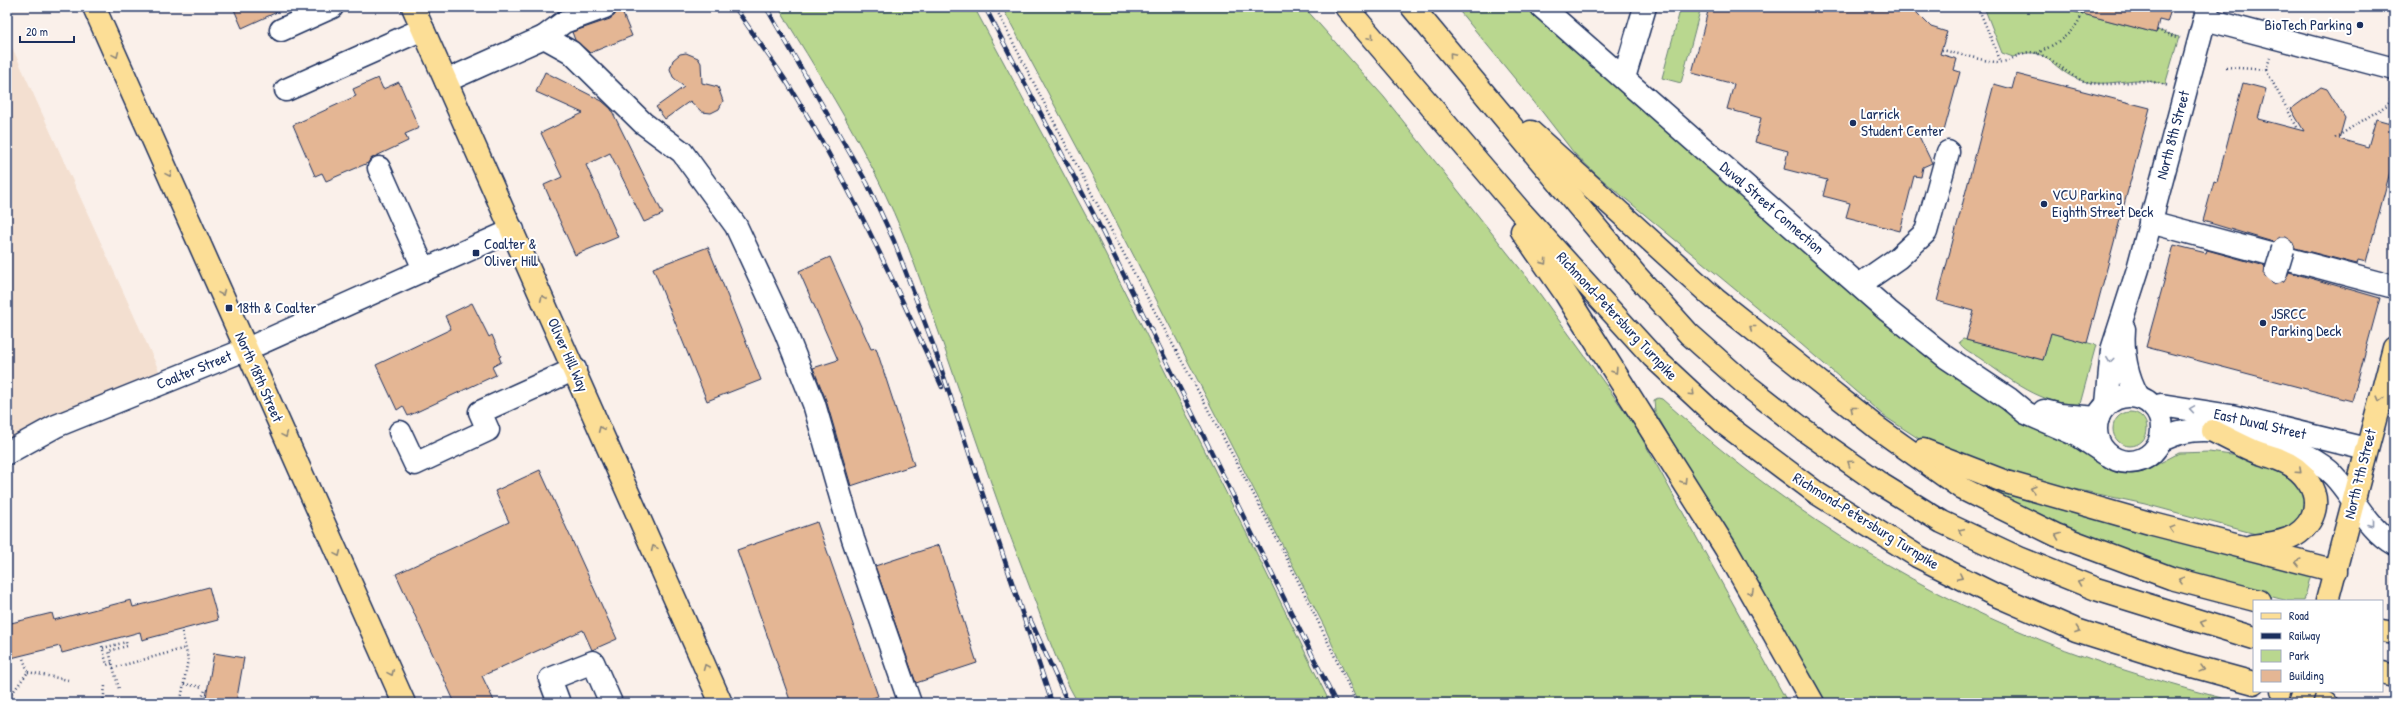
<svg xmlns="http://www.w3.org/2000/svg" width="2401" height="710" font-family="'Patrick Hand',sans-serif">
  <rect width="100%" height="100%" fill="#faf0ea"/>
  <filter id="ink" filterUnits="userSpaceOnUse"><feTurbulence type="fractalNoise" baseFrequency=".025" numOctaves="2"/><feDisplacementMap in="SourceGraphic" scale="8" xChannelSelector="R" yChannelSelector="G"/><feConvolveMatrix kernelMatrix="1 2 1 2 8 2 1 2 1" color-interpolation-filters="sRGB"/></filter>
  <g filter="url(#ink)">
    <polygon fill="#f3dfd0" points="7,36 166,386 7,463"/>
    <g fill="#b9d78f" stroke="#6a8376">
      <path d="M778,7h196l118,220 165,327 73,149h-252c-22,-38 -35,-82 -51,-123 -41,-105 -74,-212 -113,-317 -33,-92 -85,-173 -136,-256z"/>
      <polygon points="1002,7 1304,7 1384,97 1537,290 1634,424 1788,703 1358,703 1325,628 1101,192"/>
      <polygon points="1456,7 1528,7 1937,365 2022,421 2075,442 2106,466 2124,473 2132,474 2143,472 2179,453 2209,452 2239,456 2285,470 2307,494 2301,524 2263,536 2145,504 2013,476 1927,444 1884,416 1801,344 1598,176 1574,153 1543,113"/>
      <polygon points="1681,7 1701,7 1681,83 1662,78"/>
      <path d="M1984,7h73l99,26 1,-3 22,7 -14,48c-10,-3 -20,-5 -30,-5 -21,2 -40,7 -60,-2 -24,-10 -30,-35 -62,-21l-11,-4z"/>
      <path d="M2051,333l45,12 -16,59c-36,3 -72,-26 -99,-45 -7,-5 -19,-10 -22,-17l4,-3 80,21z"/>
      <path d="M1658,398l4,1c114,103 236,183 379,241 65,27 132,45 199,63h-414l-171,-291 -1,-12z"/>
      <circle cx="2130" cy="429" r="17"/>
      <polygon points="1954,475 2311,574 2304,601 2288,601 2201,578 2072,532"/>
    </g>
    <g fill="#e4b694" stroke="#1b2f5e">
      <polygon points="233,7 288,7 242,28"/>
      <polygon points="617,7 620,7 632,36 590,53 575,40 572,32 610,19 615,15"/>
      <polygon points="1709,7 1911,7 1931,27 1947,32 1940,54 1957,59 1954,70 1960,72 1944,131 1936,129 1933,136 1917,132 1932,163 1923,167 1921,177 1914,176 1900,231 1846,217 1850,203 1823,196 1827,180 1784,169 1788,151 1755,142 1761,118 1727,109 1734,84 1692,73"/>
      <polygon points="2076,7 2172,7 2167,22 2159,20 2156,33 2075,12"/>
      <polygon points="686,53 698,58 701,63 702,83 718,87 723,101 719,109 711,113 702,112 690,101 665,119 656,107 684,87 673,77 670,69 673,60 680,54"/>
      <polygon points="545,72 602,101 611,109 663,214 644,222 610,153 586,165 618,237 575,255 544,185 562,177 541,133 583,113 536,92"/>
      <polygon points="2016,74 2150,108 2087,343 2051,333 2043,360 1966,340 1974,311 1937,301 1994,84 2012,89"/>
      <polygon points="378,78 383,89 399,82 419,128 405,134 408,141 374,157 368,163 326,181 322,173 315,176 293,125 356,96 353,89"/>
      <polygon points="2243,83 2266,89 2258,119 2304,131 2291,109 2321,87 2327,89 2345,118 2339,139 2368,147 2376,119 2394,124 2394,157 2366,262 2358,260 2357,264 2295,248 2292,241 2286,237 2280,237 2273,242 2203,221 2214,181 2217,182"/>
      <polygon points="2174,245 2206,253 2207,250 2265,266 2264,275 2273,284 2284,281 2289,272 2380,298 2352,401 2146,347"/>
      <polygon points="708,247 761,380 707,401 653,268"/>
      <polygon points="830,257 871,349 876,348 914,465 851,486 826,400 813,368 838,360 799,271"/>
      <polygon points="472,303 489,337 492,335 501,356 499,357 501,362 492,367 496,375 408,416 403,406 397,410 376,365 451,329 445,316"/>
      <polygon points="540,470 617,639 592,650 583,630 482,676 495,703 455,703 396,574 509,522 495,491"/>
      <polygon points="817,522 878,696 859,703 791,703 737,550"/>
      <polygon points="939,545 977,663 916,683 875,566"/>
      <polygon points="209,587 218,620 142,640 140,632 62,653 60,646 7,659 7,624 52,613 54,620 131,600 133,607"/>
      <polygon points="214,653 244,658 236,703 205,703"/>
    </g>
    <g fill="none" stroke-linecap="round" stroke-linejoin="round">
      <g stroke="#1b2f5e" stroke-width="25">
        <g id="minor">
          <polyline points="1542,7 1888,311 1946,357 2009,399 2026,413 2079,436 2106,454"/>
          <polyline points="2205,19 2394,69"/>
          <polyline points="281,30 332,7"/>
          <polyline points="544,37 564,22 605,7"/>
          <polyline points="1624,78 1645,7"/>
          <polyline points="446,81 544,37 571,52 643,123 682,152 736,226 785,331 814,404 853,539 910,703"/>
          <polyline points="286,90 423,29"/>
          <polyline points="379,168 424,269"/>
          <polyline points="2150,222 2394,287"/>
          <polyline points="1859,285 1898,258 1926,232 1948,152"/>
          <path d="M2124,329c-2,23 3,48 14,67"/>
          <circle cx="2129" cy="429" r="33"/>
          <polyline points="2107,404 2112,350 2138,269 2208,7"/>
          <polyline points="2154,407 2161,405 2231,416 2366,449"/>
          <polyline points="2044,411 2060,415 2098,418"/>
          <polyline points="400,432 415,464 488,430 480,412 575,369"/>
          <path d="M2161,440c7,-2 15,-7 23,-8 38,-9 124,15 150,44 20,21 34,54 60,68"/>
          <polyline points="7,453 56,426 247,349 513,230"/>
          <polyline points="559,703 550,679 593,662 611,703"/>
        </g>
      </g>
      <g stroke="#1b2f5e" stroke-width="25">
        <g id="major">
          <polyline points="94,7 404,703"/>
          <polyline points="413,7 721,703"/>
          <polyline points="2327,601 2394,348"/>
        </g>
      </g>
      <g stroke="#1b2f5e" stroke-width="25">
        <g id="highway">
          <polyline points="1346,7 1521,212 1653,357 1726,425 1818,494 1917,556 1993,594 2076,630 2181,663 2254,683"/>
          <polyline points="1412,7 1635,274 1689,334 1744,383 1804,430 1882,485 1942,522 2019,558 2096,589 2254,638"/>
          <polyline points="1531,132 1715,299 1876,427 1963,489 2056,535 2171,578 2259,601"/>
          <polyline points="1522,231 1565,293 1726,549 1813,703"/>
          <path d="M2213,431c14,7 27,14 41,20 9,4 18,5 26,9 22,8 43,32 32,57 -12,24 -35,26 -60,29"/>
          <polyline points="1923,450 2006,482 2153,524 2336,571"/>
          <polyline points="2382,631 2394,633"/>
          <polyline points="2382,673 2394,676"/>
          <polyline points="2282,691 2326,703"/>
        </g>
      </g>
      <g stroke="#1b2f5e" stroke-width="2.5" stroke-dasharray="1 3" stroke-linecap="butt">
        <path d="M995,7c59,117 121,233 184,349 62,114 124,228 177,347"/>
        <polyline points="1978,7 2001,62"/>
        <polyline points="2157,30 2180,38"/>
        <path d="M1942,50c11,2 51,14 60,12 12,-2 21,-13 34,-9 26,8 33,30 65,31 26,1 40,-8 67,2"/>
        <path d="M2037,53c18,-8 38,-20 45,-39"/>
        <polyline points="2226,67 2266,70 2298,129"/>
        <polyline points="2266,70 2270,58"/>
        <polyline points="2335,138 2387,105 2394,93"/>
        <polyline points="182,632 188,659 181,700 186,703"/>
        <polyline points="102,646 107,665 112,663"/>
        <polyline points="103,648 126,642 127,646 109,651 119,689"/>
        <polyline points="113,668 186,648"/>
        <polyline points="28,672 68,680"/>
        <polyline points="184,684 203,687"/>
        <polyline points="7,700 28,672 23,658"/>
        <polyline points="103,703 105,686"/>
        <polyline points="200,703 205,690"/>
      </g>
      <use href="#minor" stroke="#fff" stroke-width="22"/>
      <use href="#major" stroke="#fcde96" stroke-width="22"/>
      <use href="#highway" stroke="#fcde96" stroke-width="22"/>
      <g stroke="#1b2f5e" stroke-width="4.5">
        <g id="rail">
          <path d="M735,7c17,26 36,51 53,77 60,96 107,200 154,303"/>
          <polyline points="766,7 867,183 894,241 934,347 1052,703"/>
          <polyline points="985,7 1093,213 1336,703"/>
          <polyline points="1030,619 1068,703"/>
        </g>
      </g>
      <use href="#rail" stroke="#fff" stroke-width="3" stroke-dasharray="9" stroke-linecap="butt"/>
      <g stroke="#1b2f5e" stroke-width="25" stroke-linecap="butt">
        <polyline id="minor-bridge" points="2276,272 2283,249"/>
      </g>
      <g stroke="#1b2f5e" stroke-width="25" stroke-linecap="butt">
        <polyline id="major-bridge" points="2300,703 2304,691"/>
      </g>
      <use href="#minor-bridge" stroke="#fff" stroke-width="22"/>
      <use href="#major-bridge" stroke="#fcde96" stroke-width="22"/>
    </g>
    <defs><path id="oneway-chevron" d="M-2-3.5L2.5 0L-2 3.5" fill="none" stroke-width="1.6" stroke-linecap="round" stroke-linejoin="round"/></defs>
    <g stroke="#8c867a">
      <use href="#oneway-chevron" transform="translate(1371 37) rotate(50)"/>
      <use href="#oneway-chevron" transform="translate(116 55) rotate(66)"/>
      <use href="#oneway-chevron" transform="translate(1452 55) rotate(-130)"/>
      <use href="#oneway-chevron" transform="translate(169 174) rotate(66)"/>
      <use href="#oneway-chevron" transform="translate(1544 262) rotate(55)"/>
      <use href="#oneway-chevron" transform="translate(222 293) rotate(66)"/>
      <use href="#oneway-chevron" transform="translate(543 298) rotate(-114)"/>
      <use href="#oneway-chevron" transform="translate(1752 328) rotate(-141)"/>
      <use href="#oneway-chevron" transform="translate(1615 371) rotate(57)"/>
      <use href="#oneway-chevron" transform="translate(1692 393) rotate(43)"/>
      <use href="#oneway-chevron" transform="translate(2380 399) rotate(105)"/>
      <use href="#oneway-chevron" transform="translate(1853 409) rotate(-141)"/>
      <use href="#oneway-chevron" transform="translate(601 429) rotate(-114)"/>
      <use href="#oneway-chevron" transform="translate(285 435) rotate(66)"/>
      <use href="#oneway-chevron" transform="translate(1850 463) rotate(-145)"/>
      <use href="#oneway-chevron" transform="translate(2299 471) rotate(42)"/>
      <use href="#oneway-chevron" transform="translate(1684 481) rotate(58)"/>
      <use href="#oneway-chevron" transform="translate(2033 489) rotate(-164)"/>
      <use href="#oneway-chevron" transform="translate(2172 529) rotate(-165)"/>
      <use href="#oneway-chevron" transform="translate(1961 531) rotate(-155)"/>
      <use href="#oneway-chevron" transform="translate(2058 536) rotate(-158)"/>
      <use href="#oneway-chevron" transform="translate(654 548) rotate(-114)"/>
      <use href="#oneway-chevron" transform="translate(338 554) rotate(66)"/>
      <use href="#oneway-chevron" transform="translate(2298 562) rotate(-166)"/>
      <use href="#oneway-chevron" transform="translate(1960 577) rotate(27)"/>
      <use href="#oneway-chevron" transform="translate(2181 580) rotate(-165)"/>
      <use href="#oneway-chevron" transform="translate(2080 582) rotate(-159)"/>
      <use href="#oneway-chevron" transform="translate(1751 592) rotate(61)"/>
      <use href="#oneway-chevron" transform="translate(2203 623) rotate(-162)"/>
      <use href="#oneway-chevron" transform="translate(2078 630) rotate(20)"/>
      <use href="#oneway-chevron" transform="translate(706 667) rotate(-112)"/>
      <use href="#oneway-chevron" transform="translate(2202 669) rotate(15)"/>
      <use href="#oneway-chevron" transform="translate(391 673) rotate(66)"/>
    </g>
    <g stroke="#8d97ae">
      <use href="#oneway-chevron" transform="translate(2110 360) rotate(97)"/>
      <use href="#oneway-chevron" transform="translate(2192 409) rotate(-171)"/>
      <use href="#oneway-chevron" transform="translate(2372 524) rotate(52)"/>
    </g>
  </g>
  <g fill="#1b2f5e" stroke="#fff" stroke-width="1.5">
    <circle cx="2360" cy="25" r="4"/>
    <circle cx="1853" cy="123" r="4"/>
    <circle cx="2044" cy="204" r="4"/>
    <rect x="472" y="249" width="8" height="8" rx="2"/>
    <rect x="225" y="304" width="8" height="8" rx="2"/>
    <circle cx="2263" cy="323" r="4"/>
  </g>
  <g text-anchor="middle" stroke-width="4" stroke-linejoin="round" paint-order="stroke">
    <g font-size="15" fill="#1b2f5e" stroke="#fff" text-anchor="start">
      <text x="2352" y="30" text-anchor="end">BioTech Parking</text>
      <text x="1861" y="119">Larrick<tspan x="1861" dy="17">Student Center</tspan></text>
      <text x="2052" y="200">VCU Parking<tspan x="2052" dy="17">Eighth Street Deck</tspan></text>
      <text x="484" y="249">Coalter &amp;<tspan x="484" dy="17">Oliver Hill</tspan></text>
      <text x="237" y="313">18th &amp; Coalter</text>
      <text x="2271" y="319">JSRCC<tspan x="2271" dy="17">Parking Deck</tspan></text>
    </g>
    <g font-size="15" fill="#1b2f5e" stroke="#fff">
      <text transform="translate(2173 135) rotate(-75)" y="5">North 8th Street</text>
      <text transform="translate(1772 208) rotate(41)" y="5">Duval Street Connection</text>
      <text transform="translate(1617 316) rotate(47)" y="5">Richmond-Petersburg Turnpike</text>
      <text transform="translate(568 355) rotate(66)" y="5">Oliver Hill Way</text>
      <text transform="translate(194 370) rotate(-22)" y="5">Coalter Street</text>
      <text transform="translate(259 377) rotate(66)" y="5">North 18th Street</text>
      <text transform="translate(2260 424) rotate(13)" y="5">East Duval Street</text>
      <text transform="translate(2360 474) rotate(-76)" y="5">North 7th Street</text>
      <text transform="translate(1866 521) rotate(32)" y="5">Richmond-Petersburg Turnpike</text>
    </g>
  </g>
  <rect width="2401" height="710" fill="none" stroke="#fff" stroke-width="24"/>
  <rect x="12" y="12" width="2377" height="686" fill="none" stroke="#1b2f5e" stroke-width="1.5" filter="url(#ink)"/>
  <rect x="2253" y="600" width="130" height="92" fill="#ffffff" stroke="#a4acbf"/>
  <rect x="2261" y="613" width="20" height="6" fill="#fcde96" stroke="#a4acbf"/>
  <text x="2289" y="620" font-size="12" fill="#1b2f5e">Road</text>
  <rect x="2261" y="633" width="20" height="6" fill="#1b2f5e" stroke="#a4acbf"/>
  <text x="2289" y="640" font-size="12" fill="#1b2f5e">Railway</text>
  <rect x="2261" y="650" width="20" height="12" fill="#b9d78f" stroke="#a4acbf"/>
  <text x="2289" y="660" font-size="12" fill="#1b2f5e">Park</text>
  <rect x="2261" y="670" width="20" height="12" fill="#e4b694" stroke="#a4acbf"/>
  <text x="2289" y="680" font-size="12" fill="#1b2f5e">Building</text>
  <path d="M20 36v6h54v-6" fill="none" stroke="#1b2f5e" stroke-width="2"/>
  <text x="26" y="36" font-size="12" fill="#1b2f5e" stroke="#ffffff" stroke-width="3" paint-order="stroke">20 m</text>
</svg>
